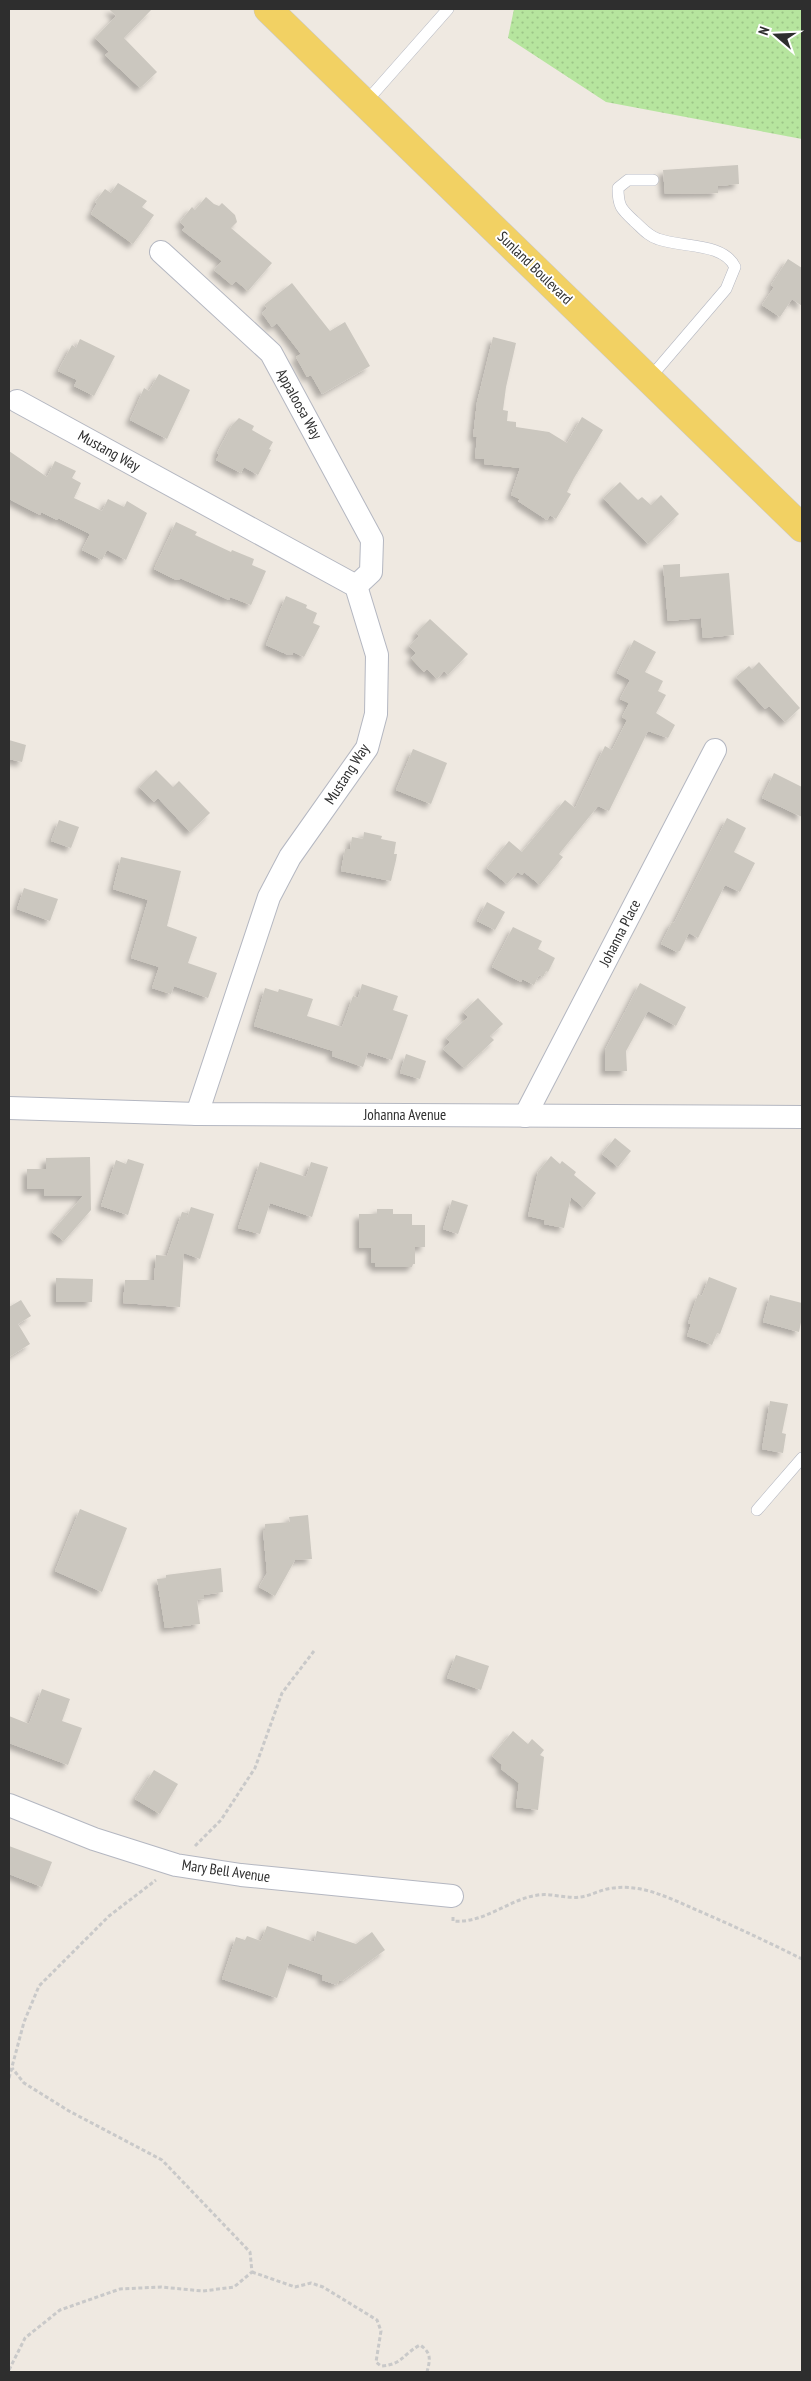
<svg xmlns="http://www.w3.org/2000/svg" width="811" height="2381" font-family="'PT Sans Narrow',sans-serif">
  <defs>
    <pattern id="grass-dots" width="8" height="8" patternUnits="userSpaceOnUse" patternTransform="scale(1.25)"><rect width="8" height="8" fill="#b6e59e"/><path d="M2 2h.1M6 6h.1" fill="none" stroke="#9dc588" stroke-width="1.8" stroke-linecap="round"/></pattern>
    <filter id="shadow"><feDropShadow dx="-4.5" dy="4.5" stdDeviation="2.5" flood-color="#0004"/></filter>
  </defs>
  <rect width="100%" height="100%" fill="#efe9e1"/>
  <polygon fill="url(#grass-dots)" points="514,9 802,9 802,139 606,102 508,38"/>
  <g fill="#cbc7bf" filter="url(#shadow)">
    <polygon points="109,9 152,9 124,38 157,72 140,88 105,55 109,52 95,38 116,16"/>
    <polygon points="738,165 739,184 718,186 718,193 665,194 663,170"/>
    <polygon points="118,183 147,201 142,207 154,215 133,244 91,214 97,203 95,202 105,189 111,193"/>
    <polygon points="206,197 214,204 219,206 222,203 235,215 237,222 231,228 272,263 248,291 236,281 232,285 214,270 222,261 182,230 185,227 180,222 192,207 195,210"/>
    <polygon points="788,259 802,268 802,306 792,299 780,317 762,305 774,287 771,285"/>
    <polygon points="292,283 330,331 345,322 370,366 322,394 311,375 307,377 296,357 301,354 277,323 272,327 262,313 267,308 264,305"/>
    <polygon points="493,337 516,343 506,387 503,410 508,411 507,421 516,422 516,427 549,432 567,443 582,417 603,430 574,478 567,492 571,494 556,519 550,515 547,520 518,501 520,499 511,495 520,468 484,464 484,459 475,458 477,437 473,437 477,402"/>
    <polygon points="80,339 115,356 94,396 74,386 77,380 58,371 72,345 76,348"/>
    <polygon points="159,374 190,390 167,439 130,420 144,388 149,391"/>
    <polygon points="239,418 254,426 252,430 273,442 269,449 271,450 258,475 244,467 241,473 216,460 219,455 217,453 232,425"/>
    <polygon points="9,451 47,477 55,461 76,471 72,478 81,483 74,498 102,511 108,499 124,507 127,501 147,513 126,560 107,550 102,560 82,550 90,534 58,518 57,520 41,512 40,515 9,499"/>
    <polygon points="620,482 638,500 642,497 651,505 661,495 679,514 648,544 603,498"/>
    <polygon points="176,522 197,532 195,535 231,552 232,550 254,559 252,565 266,571 251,605 230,597 229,600 180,578 179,580 174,579 154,569"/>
    <polygon points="680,564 680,577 729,573 734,635 703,638 701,618 668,621 663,565"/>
    <polygon points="286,596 307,605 306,608 317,613 313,623 320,626 304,657 293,652 292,655 288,655 266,645"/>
    <polygon points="430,619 468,654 448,675 444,671 437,679 427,669 424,672 411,658 416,653 409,646 419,636 416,633"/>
    <polygon points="634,640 656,652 645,672 663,681 658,691 666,695 656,713 675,725 668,738 648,731 609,811 598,806 559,854 563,857 540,885 524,872 522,875 518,872 507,884 487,868 509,841 522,852 565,800 575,808 605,746 612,750 627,720 622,717 629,703 620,699 630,680 617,673"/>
    <polygon points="759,662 800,708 785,722 769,706 765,709 736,677 749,666 752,669"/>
    <polygon points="9,740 26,745 22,762 9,759"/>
    <polygon points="413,749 447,763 431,804 396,790"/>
    <polygon points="156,770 173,787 179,781 210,813 190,832 158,798 154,802 139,787"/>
    <polygon points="774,773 802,787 802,817 762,798"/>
    <polygon points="727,818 746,828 734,852 755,863 740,892 725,885 698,938 689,933 680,951 677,952 661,944 672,922 674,923"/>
    <polygon points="59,820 79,827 71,848 51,841"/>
    <polygon points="364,832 382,836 381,839 396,842 394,854 397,854 396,860 391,881 341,871 345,849 350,849 352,837 363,839"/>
    <polygon points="121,857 181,871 167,926 197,937 188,963 217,973 208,998 174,986 171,994 152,988 159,967 131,958 148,900 113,889"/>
    <polygon points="24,888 58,899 50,921 17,909"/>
    <polygon points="487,902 505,912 495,930 477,921"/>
    <polygon points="513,927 542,941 538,949 555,958 548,972 546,971 543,977 539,975 534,985 522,979 521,982 492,967"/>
    <polygon points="640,983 686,1007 676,1026 648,1011 626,1051 627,1071 605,1071 605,1050"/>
    <polygon points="362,984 398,996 393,1010 408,1015 392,1060 368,1052 363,1067 332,1056 333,1051 254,1026 265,988 278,992 279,989 313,999 307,1016 342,1027 353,996 358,998"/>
    <polygon points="478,998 503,1024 490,1036 494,1040 464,1068 443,1049 450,1042 446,1038 468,1017 463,1012"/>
    <polygon points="406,1054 426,1061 420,1079 400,1073"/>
    <polygon points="615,1138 631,1151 618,1167 602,1154"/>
    <polygon points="551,1156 560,1164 562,1161 576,1172 574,1175 596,1193 584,1208 571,1197 564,1228 544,1224 545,1220 528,1216 538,1172"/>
    <polygon points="90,1157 91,1210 64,1241 52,1232 83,1196 44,1196 44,1189 27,1189 27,1169 46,1169 46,1158"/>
    <polygon points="128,1159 144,1164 128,1215 101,1206 116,1160 126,1164"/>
    <polygon points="260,1162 306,1177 311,1162 328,1167 312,1217 270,1203 260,1234 238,1228"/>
    <polygon points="452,1200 468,1205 458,1234 443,1229"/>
    <polygon points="191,1207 214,1214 200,1259 184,1253 180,1307 123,1303 125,1280 154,1280 156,1255 167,1256 182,1212 187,1213 187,1218"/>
    <polygon points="377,1209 393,1209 393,1214 412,1214 412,1225 425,1225 425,1247 415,1247 415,1264 413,1264 412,1267 375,1267 375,1263 371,1263 371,1248 359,1248 359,1214 377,1214"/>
    <polygon points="709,1277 737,1288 720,1334 717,1333 712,1345 687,1336 691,1324 688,1323 698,1294 702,1296"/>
    <polygon points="56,1278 93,1279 92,1302 56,1302"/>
    <polygon points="770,1295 802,1303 802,1317 799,1332 763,1322"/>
    <polygon points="21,1300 31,1316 18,1324 30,1344 9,1357 9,1307"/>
    <polygon points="770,1401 788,1404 782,1433 786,1434 783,1453 762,1449"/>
    <polygon points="80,1509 127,1528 102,1592 55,1571"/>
    <polygon points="308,1515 312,1559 295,1560 275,1596 259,1587 267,1573 263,1530 265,1530 265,1524 290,1522 289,1517"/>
    <polygon points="221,1568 223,1592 204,1595 204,1599 197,1600 200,1624 165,1628 157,1579 166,1578 166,1575"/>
    <polygon points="456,1655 489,1666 481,1690 447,1678"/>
    <polygon points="42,1689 70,1699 62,1721 82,1728 68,1765 9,1743 9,1716 29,1724"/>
    <polygon points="513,1731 528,1744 532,1739 544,1750 540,1755 544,1757 538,1810 516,1807 519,1783 501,1769 502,1765 492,1756"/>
    <polygon points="154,1770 178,1784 160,1814 135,1799"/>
    <polygon points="9,1846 52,1862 42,1887 9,1874"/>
    <polygon points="267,1926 314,1942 317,1931 356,1944 372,1932 385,1950 342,1981 339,1980 337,1985 322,1980 323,1975 289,1963 277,1998 222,1979 236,1937 245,1940 247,1936 261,1941"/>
  </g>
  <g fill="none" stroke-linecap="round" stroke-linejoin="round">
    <g stroke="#b4b7c1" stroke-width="12">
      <g id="service">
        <polyline points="365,103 448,9"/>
        <path d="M649,379l77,-90 9,-22c-12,-25 -53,-19 -77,-28 -10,-3 -16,-11 -24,-18 -13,-12 -16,-15 -16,-33l10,-8h25"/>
        <polyline points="757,1510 802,1458"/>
      </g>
    </g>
    <g stroke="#b4b7c1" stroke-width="24">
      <g id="minor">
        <polyline points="161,252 271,353 372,540 371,572 356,586"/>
        <polyline points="17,401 356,586 377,655 376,714 367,748 290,857 269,897 197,1114"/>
        <polyline points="9,1108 197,1114 802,1117"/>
        <polyline points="525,1116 715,750"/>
        <polyline points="9,1805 94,1839 176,1865 241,1875 452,1896"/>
      </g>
    </g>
    <g stroke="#c9c9c9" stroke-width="29">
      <polyline id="primary" points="268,9 802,528"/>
    </g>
    <g stroke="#c9c9c9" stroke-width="3" stroke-dasharray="4 2.5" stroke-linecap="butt">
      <polyline points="195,1846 221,1820 255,1768 282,1693 314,1651"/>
      <path d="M453,1917v4c31,3 56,-22 85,-26 14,-2 29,4 42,2 11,-1 21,-8 33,-9 31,-4 58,11 86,23 35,15 69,31 103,48"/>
      <polyline points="9,2078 24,2022 39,1986 109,1916 156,1880"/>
      <path d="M252,2272l43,15 16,-4 12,4 54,33 4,11 -5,31 5,4c21,-1 22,-12 39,-21 12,8 10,15 7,27"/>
      <polyline points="9,2370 25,2338 60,2310 120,2289 161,2287 203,2291 234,2287 252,2272 250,2252 162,2160 69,2111 24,2083 12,2068"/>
    </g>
    <use href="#service" stroke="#fff" stroke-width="11"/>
    <use href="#minor" stroke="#fff" stroke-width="22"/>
    <use href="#primary" stroke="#f2d163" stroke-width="28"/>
  </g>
  <g text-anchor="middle" stroke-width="4" stroke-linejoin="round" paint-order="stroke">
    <g font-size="15" fill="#2e2e2e" stroke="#fff">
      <text transform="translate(535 268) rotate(44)" y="5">Sunland Boulevard</text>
      <text transform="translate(299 404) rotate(61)" y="5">Appaloosa Way</text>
      <text transform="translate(109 451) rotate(29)" y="5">Mustang Way</text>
      <text transform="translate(347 774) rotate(-57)" y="5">Mustang Way</text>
      <text transform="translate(620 933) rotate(-63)" y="5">Johanna Place</text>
      <text x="405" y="1120">Johanna Avenue</text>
      <text transform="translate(226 1871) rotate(8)" y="5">Mary Bell Avenue</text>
    </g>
  </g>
  <rect width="811" height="2381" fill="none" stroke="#2e2e2e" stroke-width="20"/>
  <g transform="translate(776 35) rotate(289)" stroke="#ffffff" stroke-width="4" paint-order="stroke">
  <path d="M0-4L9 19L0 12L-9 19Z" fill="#2e2e2e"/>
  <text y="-8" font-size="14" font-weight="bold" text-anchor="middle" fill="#2e2e2e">N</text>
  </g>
</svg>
